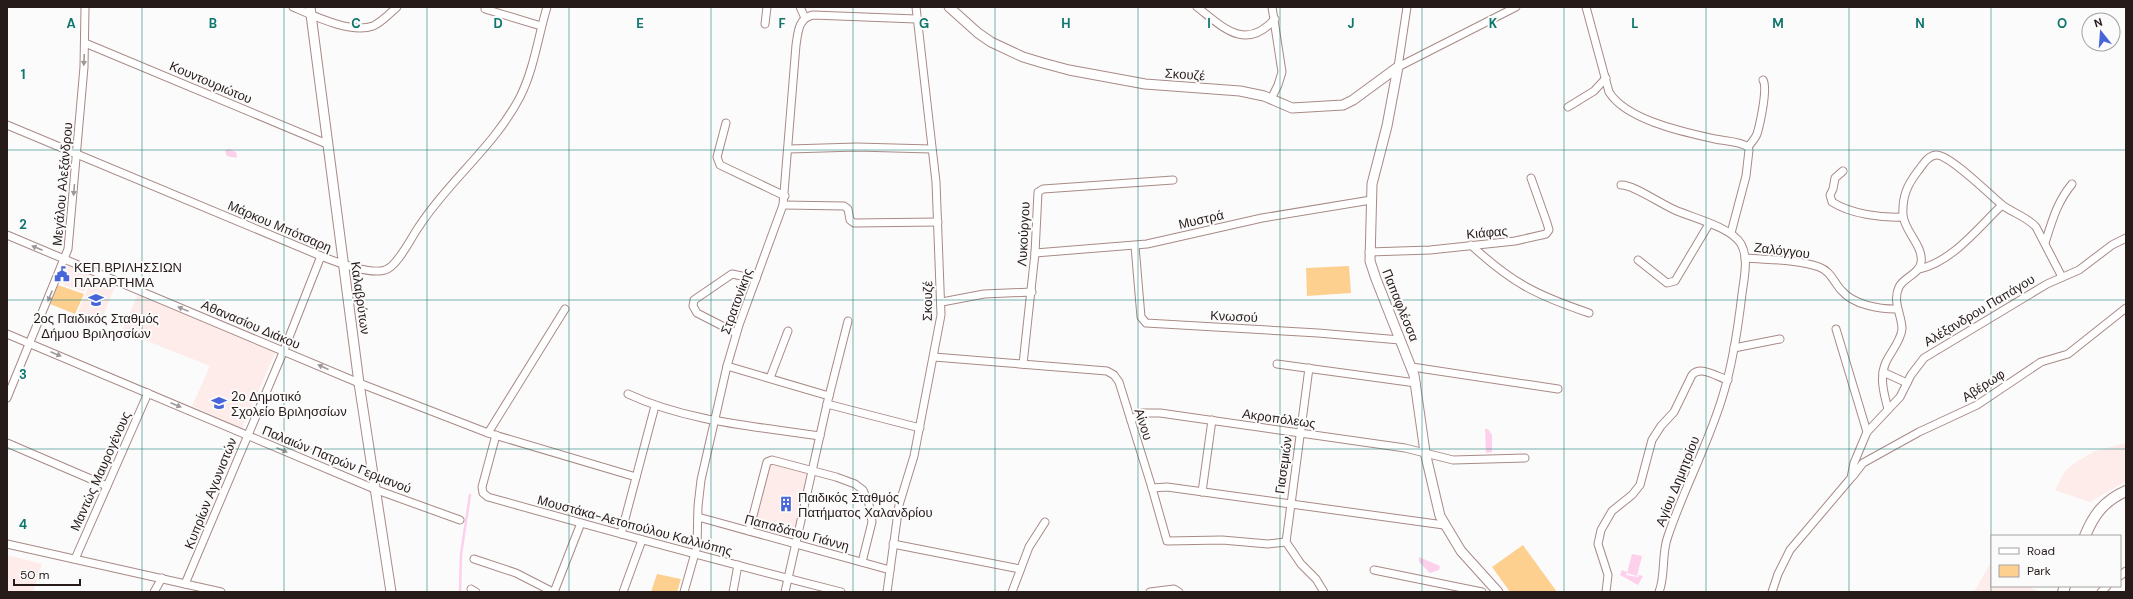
<svg xmlns="http://www.w3.org/2000/svg" width="2133" height="599" font-family="'DM Sans',sans-serif">
  <rect width="100%" height="100%" fill="#fbfbfb"/>
  <g fill="#fdece9">
    <polygon points="67,266 91,276 84,292 59,283"/>
    <polygon points="93,277 115,286 100,324 77,314"/>
    <polygon points="138,294 276,351 242,428 192,406 210,366 122,331"/>
    <polygon points="2126,443 2126,481 2090,502 2055,490 2065,471 2076,462 2095,451"/>
    <polygon points="772,464 811,474 795,538 754,527 768,468"/>
    <polygon points="7,555 42,564 33,592 7,592"/>
    <polygon points="1990,564 1992,565 1992,586 2028,586 2039,592 1974,592"/>
  </g>
  <g fill="#fdd090">
    <polygon points="1349,266 1351,293 1307,296 1306,268"/>
    <polygon points="58,285 84,294 75,314 50,304"/>
    <polygon points="1523,545 1557,592 1510,592 1492,567"/>
    <polygon points="657,574 681,579 677,592 651,592"/>
  </g>
  <g fill="#fdd0ec">
    <polygon points="228,149 236,152 237,156 236,158 227,156 225,151"/>
    <polygon points="1485,429 1488,429 1492,435 1492,452 1486,453"/>
    <polygon points="1632,554 1642,556 1637,576 1627,573"/>
    <polygon points="1419,557 1440,566 1439,570 1430,573 1419,562"/>
    <polygon points="1622,570 1627,572 1626,575 1638,577 1639,575 1643,576 1638,585 1620,575"/>
  </g>
  <g fill="none" stroke-linecap="round" stroke-linejoin="round">
    <polyline stroke="#fdd0ec" stroke-width="2.5" points="460,592 461,554 470,495"/>
    <g stroke="#a88a86" stroke-width="9">
      <g id="minor">
        <path d="M293,7c21,9 58,27 80,19 9,-4 17,-13 24,-19"/>
        <polyline points="800,7 805,18"/>
        <path d="M1197,7c26,20 48,45 78,12"/>
        <path d="M1586,7l23,85c17,28 75,40 106,47 9,2 25,2 33,8"/>
        <polyline points="485,9 541,26"/>
        <polyline points="765,24 767,7"/>
        <polyline points="85,43 327,144"/>
        <polyline points="1398,67 1516,7"/>
        <polyline points="1398,67 1407,7"/>
        <polyline points="1271,99 1278,85 1282,72 1272,7"/>
        <polyline points="1568,107 1594,91 1606,78"/>
        <polyline points="726,123 717,157 720,165 785,196"/>
        <path d="M7,125l314,131c15,6 48,19 64,14 12,-3 26,-32 33,-42 30,-47 76,-81 102,-131 14,-28 18,-60 27,-90"/>
        <path d="M1748,147c3,-4 7,-8 9,-13 3,-10 11,-46 6,-54"/>
        <polyline points="789,149 857,147 931,149"/>
        <path d="M1843,171l-8,7 -2,11 -3,6 2,7c19,12 49,16 71,15"/>
        <path d="M1621,185c11,-1 40,19 54,25 18,8 56,17 66,34 8,14 3,34 1,50 -4,34 -9,69 -19,101 -14,48 -39,93 -55,141 -7,18 -2,38 -9,56"/>
        <polyline points="783,205 844,206 848,209 850,220 854,223 938,222"/>
        <polyline points="1731,233 1746,176 1749,150 1748,147"/>
        <polyline points="7,235 359,383 488,433 636,477"/>
        <path d="M2045,243c7,-22 12,-41 27,-59"/>
        <path d="M1471,245c41,38 65,50 118,68"/>
        <polyline points="1135,246 1141,317 1146,323 1318,333 1400,340"/>
        <polyline points="1369,252 1430,250 1515,241 1546,234 1549,230 1547,223 1531,178"/>
        <polyline points="1035,253 1147,244 1262,218 1371,200"/>
        <path d="M1745,258c24,2 51,1 74,9 12,4 15,16 23,24 12,14 37,18 54,18"/>
        <polyline points="1638,260 1667,283 1675,281 1709,224"/>
        <path d="M1919,269c33,-7 59,-41 83,-64"/>
        <polyline points="942,302 984,294 1032,292"/>
        <polyline points="848,321 827,404 920,428"/>
        <polyline points="1836,329 1867,432"/>
        <polyline points="736,333 697,313 693,306 694,300 732,274 756,279"/>
        <polyline points="7,334 377,490 460,520"/>
        <polyline points="1734,348 1780,339"/>
        <polyline points="934,357 1107,371 1114,375 1119,382 1152,488 1167,541 1222,540 1268,544 1286,542"/>
        <polyline points="1023,364 1035,253 1038,192 1043,189 1173,180"/>
        <polyline points="1277,364 1416,383"/>
        <polyline points="727,366 829,396"/>
        <polyline points="1412,367 1558,389"/>
        <polyline points="1883,372 1907,383"/>
        <polyline points="770,378 788,331"/>
        <path d="M628,394c60,28 127,32 192,42"/>
        <polyline points="7,398 68,249 84,67 85,7"/>
        <path d="M1888,409c-4,-15 -9,-32 -2,-47 5,-11 15,-21 16,-33 0,-14 -10,-27 -3,-42 5,-10 19,-12 22,-24 3,-17 -17,-32 -18,-48 -1,-18 4,-30 15,-44 5,-6 9,-15 18,-16 13,-1 53,39 65,49 11,9 25,12 35,23l26,50"/>
        <polyline points="1131,420 1142,413 1160,413 1405,448 1453,460 1525,458"/>
        <polyline points="488,433 565,309"/>
        <path d="M496,435l-14,52 1,6 5,4c117,33 235,65 353,95"/>
        <polyline points="7,443 107,486"/>
        <polyline points="1853,476 1863,463 1919,432 1977,405 2041,362 2068,354 2126,308"/>
        <polyline points="1152,488 1167,487 1444,525"/>
        <polyline points="1202,492 1212,420"/>
        <polyline points="698,517 890,570"/>
        <polyline points="749,531 767,462 772,460 836,477 855,484 863,490 869,504 872,522 862,562"/>
        <polyline points="621,534 655,406"/>
        <polyline points="1286,542 1309,368"/>
        <polyline points="1286,542 1301,564 1316,579 1324,592"/>
        <polyline points="7,544 221,592"/>
        <polyline points="893,544 1020,569"/>
        <polyline points="75,559 148,393"/>
        <polyline points="474,559 516,573 553,592"/>
        <polyline points="1374,570 1482,592"/>
        <polyline points="2120,576 2126,571"/>
        <polyline points="185,584 284,350 321,256"/>
        <polyline points="471,589 476,592"/>
        <polyline points="154,592 162,578"/>
        <polyline points="554,592 581,523"/>
        <polyline points="623,592 642,540"/>
        <path d="M684,592l13,-46 1,-40 3,-26 26,-114 12,-41 44,-120 13,-160c2,-12 2,-27 17,-30l103,4"/>
        <polyline points="733,592 738,565"/>
        <polyline points="785,592 827,404"/>
        <polyline points="887,592 899,505 914,456 941,315 936,182 916,7"/>
        <polyline points="1012,592 1029,547 1045,522"/>
        <polyline points="1150,592 1174,589 1179,592"/>
        <path d="M1606,592l2,-17 -10,-31 3,-14 11,-19 20,-16 8,-10 12,-45 9,-14 13,-14 18,-37c9,-10 25,2 36,5"/>
        <polyline points="1772,592 1778,574 1790,550 1851,478 1854,463 1867,432 1900,397 1911,375 1924,358 2047,284 2079,270 2112,245 2126,238"/>
        <polyline points="2101,592 2107,586"/>
      </g>
    </g>
    <g stroke="#a88a86" stroke-width="11">
      <g id="tertiary">
        <polyline points="310,7 359,383 391,592"/>
        <polyline points="949,7 978,33 991,42 1023,57 1043,63 1069,70 1145,84 1240,91 1264,96 1292,108 1343,105 1353,100 1398,67"/>
        <polyline points="1398,67 1387,126 1372,184 1370,261 1376,279 1414,375 1425,452 1440,516 1461,551 1498,592"/>
      </g>
    </g>
    <g stroke="#a88a86" stroke-width="12">
      <g id="secondary">
        <path d="M2085,536c9,-22 19,-35 41,-45"/>
        <polyline points="2063,592 2065,586"/>
      </g>
    </g>
    <use href="#minor" stroke="#fff" stroke-width="7"/>
    <use href="#tertiary" stroke="#fff" stroke-width="9"/>
    <use href="#secondary" stroke="#fff" stroke-width="10"/>
  </g>
  <defs><path id="oneway-solid" d="M-6-.8H1V-3.2L6.5 0L1 3.2V.8H-6Z"/></defs>
  <g fill="#9e9898">
    <use href="#oneway-solid" transform="translate(84 60) rotate(93)"/>
    <use href="#oneway-solid" transform="translate(74 190) rotate(95)"/>
    <use href="#oneway-solid" transform="translate(37 248) rotate(-157)"/>
    <use href="#oneway-solid" transform="translate(50 296) rotate(112)"/>
    <use href="#oneway-solid" transform="translate(183 309) rotate(-158)"/>
    <use href="#oneway-solid" transform="translate(56 354) rotate(23)"/>
    <use href="#oneway-solid" transform="translate(323 367) rotate(-156)"/>
    <use href="#oneway-solid" transform="translate(176 405) rotate(23)"/>
    <use href="#oneway-solid" transform="translate(282 450) rotate(23)"/>
  </g>
  <path fill="none" stroke="#0f766e" stroke-width="1" stroke-opacity="0.55" d="M142,7v585M284,7v585M427,7v585M569,7v585M711,7v585M853,7v585M995,7v585M1138,7v585M1280,7v585M1422,7v585M1564,7v585M1706,7v585M1849,7v585M1991,7v585M7,150h2119M7,300h2119M7,449h2119"/>
  <defs>
    <g id="civic-bare" transform="scale(1.2)"><path d="M-.6-6.5H3V-4.5H.6V-3L4-1V1h2V6H-6V1h2V-1L-.6-3ZM-1.2 2.5V6h2.4V2.5Z" fill="#4765d8" stroke="#fbfbfb" stroke-width="2.5" paint-order="stroke"/></g>
    <g id="school-bare" transform="scale(1.2)"><path d="M0-5L7-2L0 1L-7-2ZM-4 1L0 2.5L4 1V4Q0 6-4 4Z" fill="#4765d8" stroke="#fbfbfb" stroke-width="2.5" paint-order="stroke"/></g>
    <g id="building-bare" transform="scale(1.2)"><path d="M-4-6H4V6H1V3H-1V6H-4ZM-2.5-4.3h1.7v1.8h-1.7ZM.8-4.3h1.7v1.8H.8ZM-2.5-1h1.7V.8h-1.7ZM.8-1h1.7V.8H.8Z" fill="#4765d8" stroke="#fbfbfb" stroke-width="2.5" paint-order="stroke"/></g>
  </defs>
  <g fill-rule="evenodd">
    <use href="#civic-bare" x="62" y="274"/>
    <use href="#school-bare" x="96" y="300"/>
    <use href="#school-bare" x="219" y="403"/>
    <use href="#building-bare" x="786" y="504"/>
  </g>
  <g text-anchor="middle" stroke-width="4" stroke-linejoin="round" paint-order="stroke">
    <g font-size="13" fill="#271b1a" stroke="#fbfbfb">
      <text transform="translate(1185 74) rotate(4)" y="5">Σκουζέ</text>
      <text transform="translate(211 82) rotate(23)" y="5">Κουντουριώτου</text>
      <text transform="translate(62 184) rotate(-85)" y="5">Μεγάλου Αλεξάνδρου</text>
      <text transform="translate(1201 219) rotate(-13)" y="5">Μυστρά</text>
      <text transform="translate(280 226) rotate(23)" y="5">Μάρκου Μπότσαρη</text>
      <text transform="translate(1487 232) rotate(-5)" y="5">Κιάφας</text>
      <text transform="translate(1023 234) rotate(-87)" y="5">Λυκούργου</text>
      <text transform="translate(1782 250) rotate(7)" y="5">Ζαλόγγου</text>
      <text transform="translate(361 298) rotate(82)" y="5">Καλαβρύτων</text>
      <text transform="translate(736 301) rotate(-70)" y="5">Στρατονίκης</text>
      <text transform="translate(927 301) rotate(-89)" y="5">Σκουζέ</text>
      <text transform="translate(1401 305) rotate(68)" y="5">Παπαφλέσσα</text>
      <text transform="translate(1979 310) rotate(-31)" y="5">Αλέξανδρου Παπάγου</text>
      <text transform="translate(1234 316) rotate(3)" y="5">Κνωσού</text>
      <text transform="translate(251 324) rotate(23)" y="5">Αθανασίου Διάκου</text>
      <text transform="translate(1983 385) rotate(-33)" y="5">Αβέρωφ</text>
      <text transform="translate(1279 418) rotate(8)" y="5">Ακροπόλεως</text>
      <text transform="translate(1144 424) rotate(72)" y="5">Αίνου</text>
      <text transform="translate(337 459) rotate(22)" y="5">Παλαιών Πατρών Γερμανού</text>
      <text transform="translate(1283 465) rotate(-82)" y="5">Γιασεμιών</text>
      <text transform="translate(100 471) rotate(-66)" y="5">Μαντώς Μαυρογένους</text>
      <text transform="translate(1677 481) rotate(-68)" y="5">Αγίου Δημητρίου</text>
      <text transform="translate(210 493) rotate(-68)" y="5">Κυπρίων Αγωνιστών</text>
      <text transform="translate(635 525) rotate(15)" y="5">Μουστάκα-Αετοπούλου Καλλιόπης</text>
      <text transform="translate(797 532) rotate(15)" y="5">Παπαδάτου Γιάννη</text>
    </g>
    <g font-size="13" fill="#271b1a" stroke="#fbfbfb" text-anchor="start">
      <text x="74" y="272">ΚΕΠ ΒΡΙΛΗΣΣΙΩΝ<tspan x="74" dy="15">ΠΑΡΑΡΤΗΜΑ</tspan></text>
      <text x="96" y="323" text-anchor="middle">2ος Παιδικός Σταθμός<tspan x="96" dy="15">Δήμου Βριλησσίων</tspan></text>
      <text x="231" y="401">2ο Δημοτικό<tspan x="231" dy="15">Σχολείο Βριλησσίων</tspan></text>
      <text x="798" y="502">Παιδικός Σταθμός<tspan x="798" dy="15">Πατήματος Χαλανδρίου</tspan></text>
    </g>
  </g>
  <g font-size="13" text-anchor="middle" font-weight="bold" fill="#0f766e" stroke="#fbfbfb" stroke-width="4" stroke-linejoin="round" paint-order="stroke">
    <text x="71" y="28">A</text>
    <text x="213" y="28">B</text>
    <text x="356" y="28">C</text>
    <text x="498" y="28">D</text>
    <text x="640" y="28">E</text>
    <text x="782" y="28">F</text>
    <text x="924" y="28">G</text>
    <text x="1066" y="28">H</text>
    <text x="1209" y="28">I</text>
    <text x="1351" y="28">J</text>
    <text x="1493" y="28">K</text>
    <text x="1635" y="28">L</text>
    <text x="1778" y="28">M</text>
    <text x="1920" y="28">N</text>
    <text x="2062" y="28">O</text>
    <text x="23" y="79">1</text>
    <text x="23" y="229">2</text>
    <text x="23" y="379">3</text>
    <text x="23" y="529">4</text>
  </g>
  <rect width="2133" height="599" fill="none" stroke="#271b1a" stroke-width="16"/>
  <rect x="1991" y="535" width="130" height="52" fill="#fbfbfb" stroke="#a6a1a1"/>
  <rect x="1999" y="548" width="20" height="6" fill="#ffffff" stroke="#a6a1a1"/>
  <text x="2027" y="555" font-size="12" fill="#271b1a">Road</text>
  <rect x="1999" y="565" width="20" height="12" fill="#fdd090" stroke="#a6a1a1"/>
  <text x="2027" y="575" font-size="12" fill="#271b1a">Park</text>
  <g transform="translate(2101 32) rotate(343)"><circle r="19" fill="#fbfbfb" stroke="#a6a1a1"/>
  <path d="M0-3L7 15L0 10L-7 15Z" fill="#4765d8"/>
  <text y="-6" font-size="11" font-weight="bold" text-anchor="middle" fill="#271b1a">N</text>
  </g>
  <path d="M14 579v6h66v-6" fill="none" stroke="#271b1a" stroke-width="2"/>
  <text x="20" y="579" font-size="12" fill="#271b1a" stroke="#fbfbfb" stroke-width="3" paint-order="stroke">50 m</text>
</svg>
